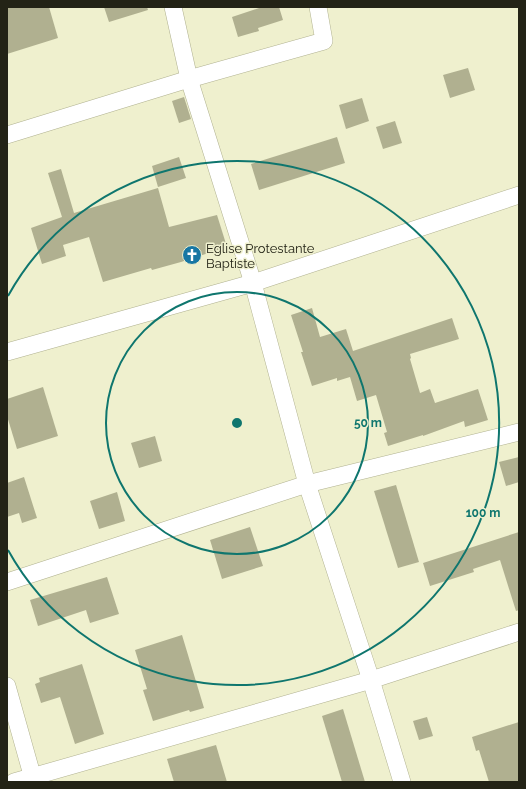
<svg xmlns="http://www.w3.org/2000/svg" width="526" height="789" font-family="Raleway,sans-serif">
  <rect width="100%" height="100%" fill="#eff0ce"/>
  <g fill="#b0b090">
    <polygon points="7,7 49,7 58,38 7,54"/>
    <polygon points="104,7 147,7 148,10 109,22"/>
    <polygon points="262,7 279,7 283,20 258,28 259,31 238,37 232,17"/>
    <polygon points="468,68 475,90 450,98 443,75"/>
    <polygon points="184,97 191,119 179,123 172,101"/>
    <polygon points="362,98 369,121 346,129 339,105"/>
    <polygon points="395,121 402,143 383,149 376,127"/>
    <polygon points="337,137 345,163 259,190 251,164"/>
    <polygon points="179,157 186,178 158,187 152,166"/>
    <polygon points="61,169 74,213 158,188 169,227 217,215 227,247 181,262 152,270 151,268 103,282 89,237 63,245 66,256 42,264 31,228 62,217 48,173"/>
    <polygon points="312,308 320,337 346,329 353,351 452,318 459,339 410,354 411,358 410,359 420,393 430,389 435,403 478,389 488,420 465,427 464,421 423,436 423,435 388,446 384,433 387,432 376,395 357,401 350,377 337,381 337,378 312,386 301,352 303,352 291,315"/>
    <polygon points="43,387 58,436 17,449 7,416 7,399"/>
    <polygon points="155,436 162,461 139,468 131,443"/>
    <polygon points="519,457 519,482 506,486 499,462"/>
    <polygon points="24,477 37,518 22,523 19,513 7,517 7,483"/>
    <polygon points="396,485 419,562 398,568 374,491"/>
    <polygon points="117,492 125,521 99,529 90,501"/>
    <polygon points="250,527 263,566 222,579 210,540"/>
    <polygon points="519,532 519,610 516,611 500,560 473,569 474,572 430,586 423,563"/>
    <polygon points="107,577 119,614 90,623 86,610 38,626 30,600"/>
    <polygon points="182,635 204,708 190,712 189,710 153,721 143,690 147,689 135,650"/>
    <polygon points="82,664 104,734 75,744 60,697 41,703 35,684 40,682 39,678"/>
    <polygon points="343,709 365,782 342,782 322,716"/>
    <polygon points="427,717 433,736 419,740 413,721"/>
    <polygon points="519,722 519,782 489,782 479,750 476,751 472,737"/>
    <polygon points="216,745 227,782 174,782 167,759"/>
  </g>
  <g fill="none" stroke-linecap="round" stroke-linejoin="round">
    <g stroke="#b1b291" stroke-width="18">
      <g id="minor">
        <polyline points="173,7 189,79 253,283 307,484 371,680 402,782"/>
        <polyline points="7,135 189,79 324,41 318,7"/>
        <polyline points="7,352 253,283 519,195"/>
        <polyline points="7,582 307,484 519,432"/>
        <polyline points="7,686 34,782"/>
        <polyline points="14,782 371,680 519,632"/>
      </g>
    </g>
    <use href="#minor" stroke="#fff" stroke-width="17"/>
  </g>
  <g fill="none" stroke="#0f766e" stroke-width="2">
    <circle cx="237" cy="423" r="131"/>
    <path d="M8 296A262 262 0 1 1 8 550"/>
  </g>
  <defs>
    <g id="church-disc" transform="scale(1)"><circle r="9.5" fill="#1877a4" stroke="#eff0ce"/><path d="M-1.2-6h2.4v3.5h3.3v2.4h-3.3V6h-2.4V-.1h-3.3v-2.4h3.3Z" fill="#fff"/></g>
  </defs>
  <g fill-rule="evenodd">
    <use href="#church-disc" x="192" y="255"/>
  </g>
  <g text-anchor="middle" stroke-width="3" stroke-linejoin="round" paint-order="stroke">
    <g font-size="13" fill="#232316" stroke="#eff0ce" text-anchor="start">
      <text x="206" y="253">Eglise Protestante<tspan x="206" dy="15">Baptiste</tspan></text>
    </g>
  </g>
  <circle cx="237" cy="423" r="6" fill="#0f766e" stroke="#eff0ce" stroke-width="2"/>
  <g font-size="12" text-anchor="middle" font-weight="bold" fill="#0f766e" stroke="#eff0ce" stroke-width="3" stroke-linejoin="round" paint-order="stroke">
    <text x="368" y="427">50 m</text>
    <text x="483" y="517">100 m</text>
  </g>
  <rect width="526" height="789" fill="none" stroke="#232316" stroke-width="16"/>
</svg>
